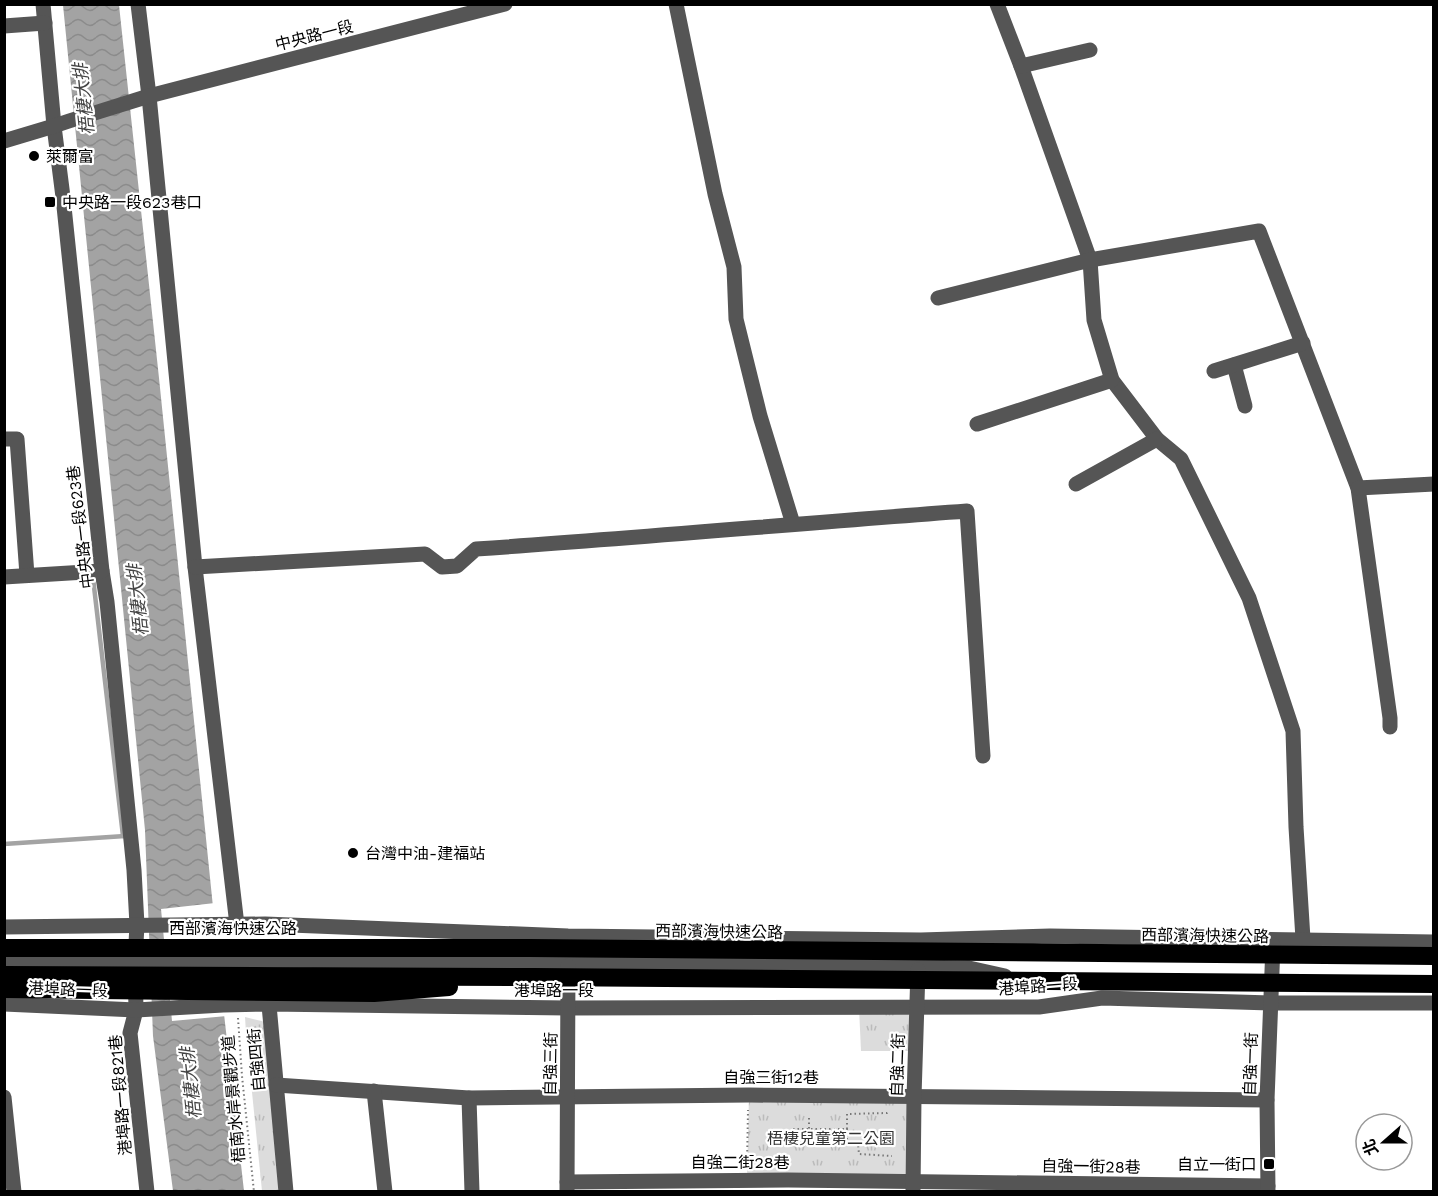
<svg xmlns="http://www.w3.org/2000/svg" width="1438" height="1196" font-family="'Work Sans','Noto Sans TC',sans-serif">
  <defs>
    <pattern id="grass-tufts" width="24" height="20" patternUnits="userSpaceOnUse" patternTransform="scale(1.5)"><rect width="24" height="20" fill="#dcdcdc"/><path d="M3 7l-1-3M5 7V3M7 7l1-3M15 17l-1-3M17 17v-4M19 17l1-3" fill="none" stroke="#bbb"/></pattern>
    <pattern id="water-waves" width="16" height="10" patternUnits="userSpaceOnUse" patternTransform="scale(1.5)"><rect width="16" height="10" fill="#a3a3a3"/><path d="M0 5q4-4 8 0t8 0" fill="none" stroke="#8b8b8b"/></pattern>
  </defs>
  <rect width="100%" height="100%" fill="#fff"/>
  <g fill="url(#grass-tufts)">
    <polygon points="859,1008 917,1008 916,1051 861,1051"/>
    <polygon points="245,1017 270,1023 285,1191 262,1191 246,1033"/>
    <polygon points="749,1095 914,1097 913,1182 747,1180"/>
  </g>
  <polygon fill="url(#water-waves)" points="63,5 119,5 159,378 223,1005 244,1191 173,1191 153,1036 145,830"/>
  <polygon fill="#fff" points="215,903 227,1016 172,1021 161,909"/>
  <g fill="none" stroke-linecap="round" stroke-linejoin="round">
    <g stroke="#a3a3a3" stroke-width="4.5">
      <polyline points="93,578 123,836"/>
      <polyline points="4,844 125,836"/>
    </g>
    <g stroke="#777" stroke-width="2" stroke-dasharray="1.5 3" stroke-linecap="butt">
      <polyline points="238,1018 242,1076 254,1192"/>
      <polyline points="809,1118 809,1141"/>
      <polyline points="793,1129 847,1129 847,1143 858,1144 859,1154 892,1156"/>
      <polyline points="847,1129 847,1114 887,1113 889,1112"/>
      <polyline points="747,1165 748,1110"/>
    </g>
    <g stroke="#555" stroke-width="15">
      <polyline points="43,4 54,126 63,197 102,571 107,602 134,870 137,925 135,961 136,1010 130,1033 147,1192"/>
      <polyline points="138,4 149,96 195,567 237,925"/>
      <polyline points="676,4 715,194 734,267 736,319 760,416 793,524"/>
      <polyline points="997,4 1021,66 1090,260 1094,320 1112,380 1157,439 1181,459 1249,598 1293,731 1296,827 1303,939"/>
      <polyline points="4,26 45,23"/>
      <polyline points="1021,66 1090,50"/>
      <polyline points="4,141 54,126 69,121 149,96 505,4"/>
      <polyline points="938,298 1090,260 1259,231 1358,488 1390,718 1390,727"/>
      <polyline points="1234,365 1245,406"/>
      <polyline points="1214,371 1303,343"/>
      <polyline points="977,424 1112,380"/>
      <polyline points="4,439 17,439 27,575"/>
      <polyline points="1076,484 1157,439"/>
      <polyline points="1358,488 1434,484"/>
      <path d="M195,567l230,-13 17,13 15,-1 19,-17c164,-11 327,-26 491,-38l16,245"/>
      <polyline points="4,577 102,571"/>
      <polyline points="4,927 265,924 568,936 921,940 1050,936 1434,942"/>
      <polyline points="4,961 267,960 918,967 969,968 1005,976"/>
      <polyline points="268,994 286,1192"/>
      <polyline points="4,1004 136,1010 223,1005 269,1004 568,1008 1039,1007 1102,998 1271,1003 1434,1003"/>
      <polyline points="276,1085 469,1098 749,1095 1267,1100"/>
      <polyline points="374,1091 385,1192"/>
      <polyline points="4,1097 14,1192"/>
      <polyline points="469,1098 472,1192"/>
      <polyline points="567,1182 788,1180 1268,1186"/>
      <polyline points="567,1191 568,966"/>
      <polyline points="913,1192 914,1097 918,970"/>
      <polyline points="1268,1192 1267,1100 1273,945"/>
    </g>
    <g stroke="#000" stroke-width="18">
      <polyline points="4,948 529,948 1434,956"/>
      <polyline points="4,975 534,977 1434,984"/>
      <polyline points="4,989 374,993 449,987"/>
    </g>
  </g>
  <g fill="#000" stroke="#fff" stroke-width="2">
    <circle cx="34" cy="156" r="6"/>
    <rect x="44" y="196" width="12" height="12" rx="3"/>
    <circle cx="353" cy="853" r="6"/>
    <rect x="1263" y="1158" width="12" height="12" rx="3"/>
  </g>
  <g text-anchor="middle" stroke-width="4.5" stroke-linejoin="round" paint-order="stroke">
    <g font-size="16" fill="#000" stroke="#fff">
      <text transform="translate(314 35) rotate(-14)" y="6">中央路一段</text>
      <text transform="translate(80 527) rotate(-97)" y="6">中央路一段623巷</text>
      <text x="233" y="934">西部濱海快速公路</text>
      <text transform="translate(719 931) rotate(1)" y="6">西部濱海快速公路</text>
      <text transform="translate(1205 935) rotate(1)" y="6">西部濱海快速公路</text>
      <text transform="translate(1038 986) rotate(-4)" y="6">港埠路一段</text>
      <text transform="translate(68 989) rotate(2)" y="6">港埠路一段</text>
      <text x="554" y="996">港埠路一段</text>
      <text transform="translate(256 1060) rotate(-95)" y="6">自強四街</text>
      <text transform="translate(550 1064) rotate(-89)" y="6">自強三街</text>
      <text transform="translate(1250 1064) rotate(-88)" y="6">自強一街</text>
      <text transform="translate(897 1065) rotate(-88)" y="6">自強二街</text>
      <text x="771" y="1083">自強三街12巷</text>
      <text transform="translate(120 1095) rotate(-95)" y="6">港埠路一段821巷</text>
      <text transform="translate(233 1099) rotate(-95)" y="6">梧南水岸景觀步道</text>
      <text x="740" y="1168">自強二街28巷</text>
      <text transform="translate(1091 1166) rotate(1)" y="6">自強一街28巷</text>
    </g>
    <g font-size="16" fill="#000" stroke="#fff" text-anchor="start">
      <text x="46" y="162">萊爾富</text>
      <text x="62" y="208">中央路一段623巷口</text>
      <text x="365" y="859">台灣中油-建福站</text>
      <text x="1257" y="1170" text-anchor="end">自立一街口</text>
    </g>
    <g font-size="16" fill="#333" stroke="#fff">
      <text x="831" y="1144">梧棲兒童第二公園</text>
    </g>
    <g font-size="18" font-style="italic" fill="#444" stroke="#fff">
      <text transform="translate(84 99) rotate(-96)" y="6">梧棲大排</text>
      <text transform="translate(138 600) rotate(-96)" y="6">梧棲大排</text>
      <text transform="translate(191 1083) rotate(-96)" y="6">梧棲大排</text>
    </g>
  </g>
  <rect width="1438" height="1196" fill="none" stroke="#000000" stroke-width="12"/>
  <g transform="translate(1384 1142) rotate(249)"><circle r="28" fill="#ffffff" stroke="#999999" stroke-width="1.5"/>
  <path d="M0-4.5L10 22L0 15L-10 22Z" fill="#000000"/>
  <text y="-9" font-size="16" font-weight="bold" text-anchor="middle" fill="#000000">北</text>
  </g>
</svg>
